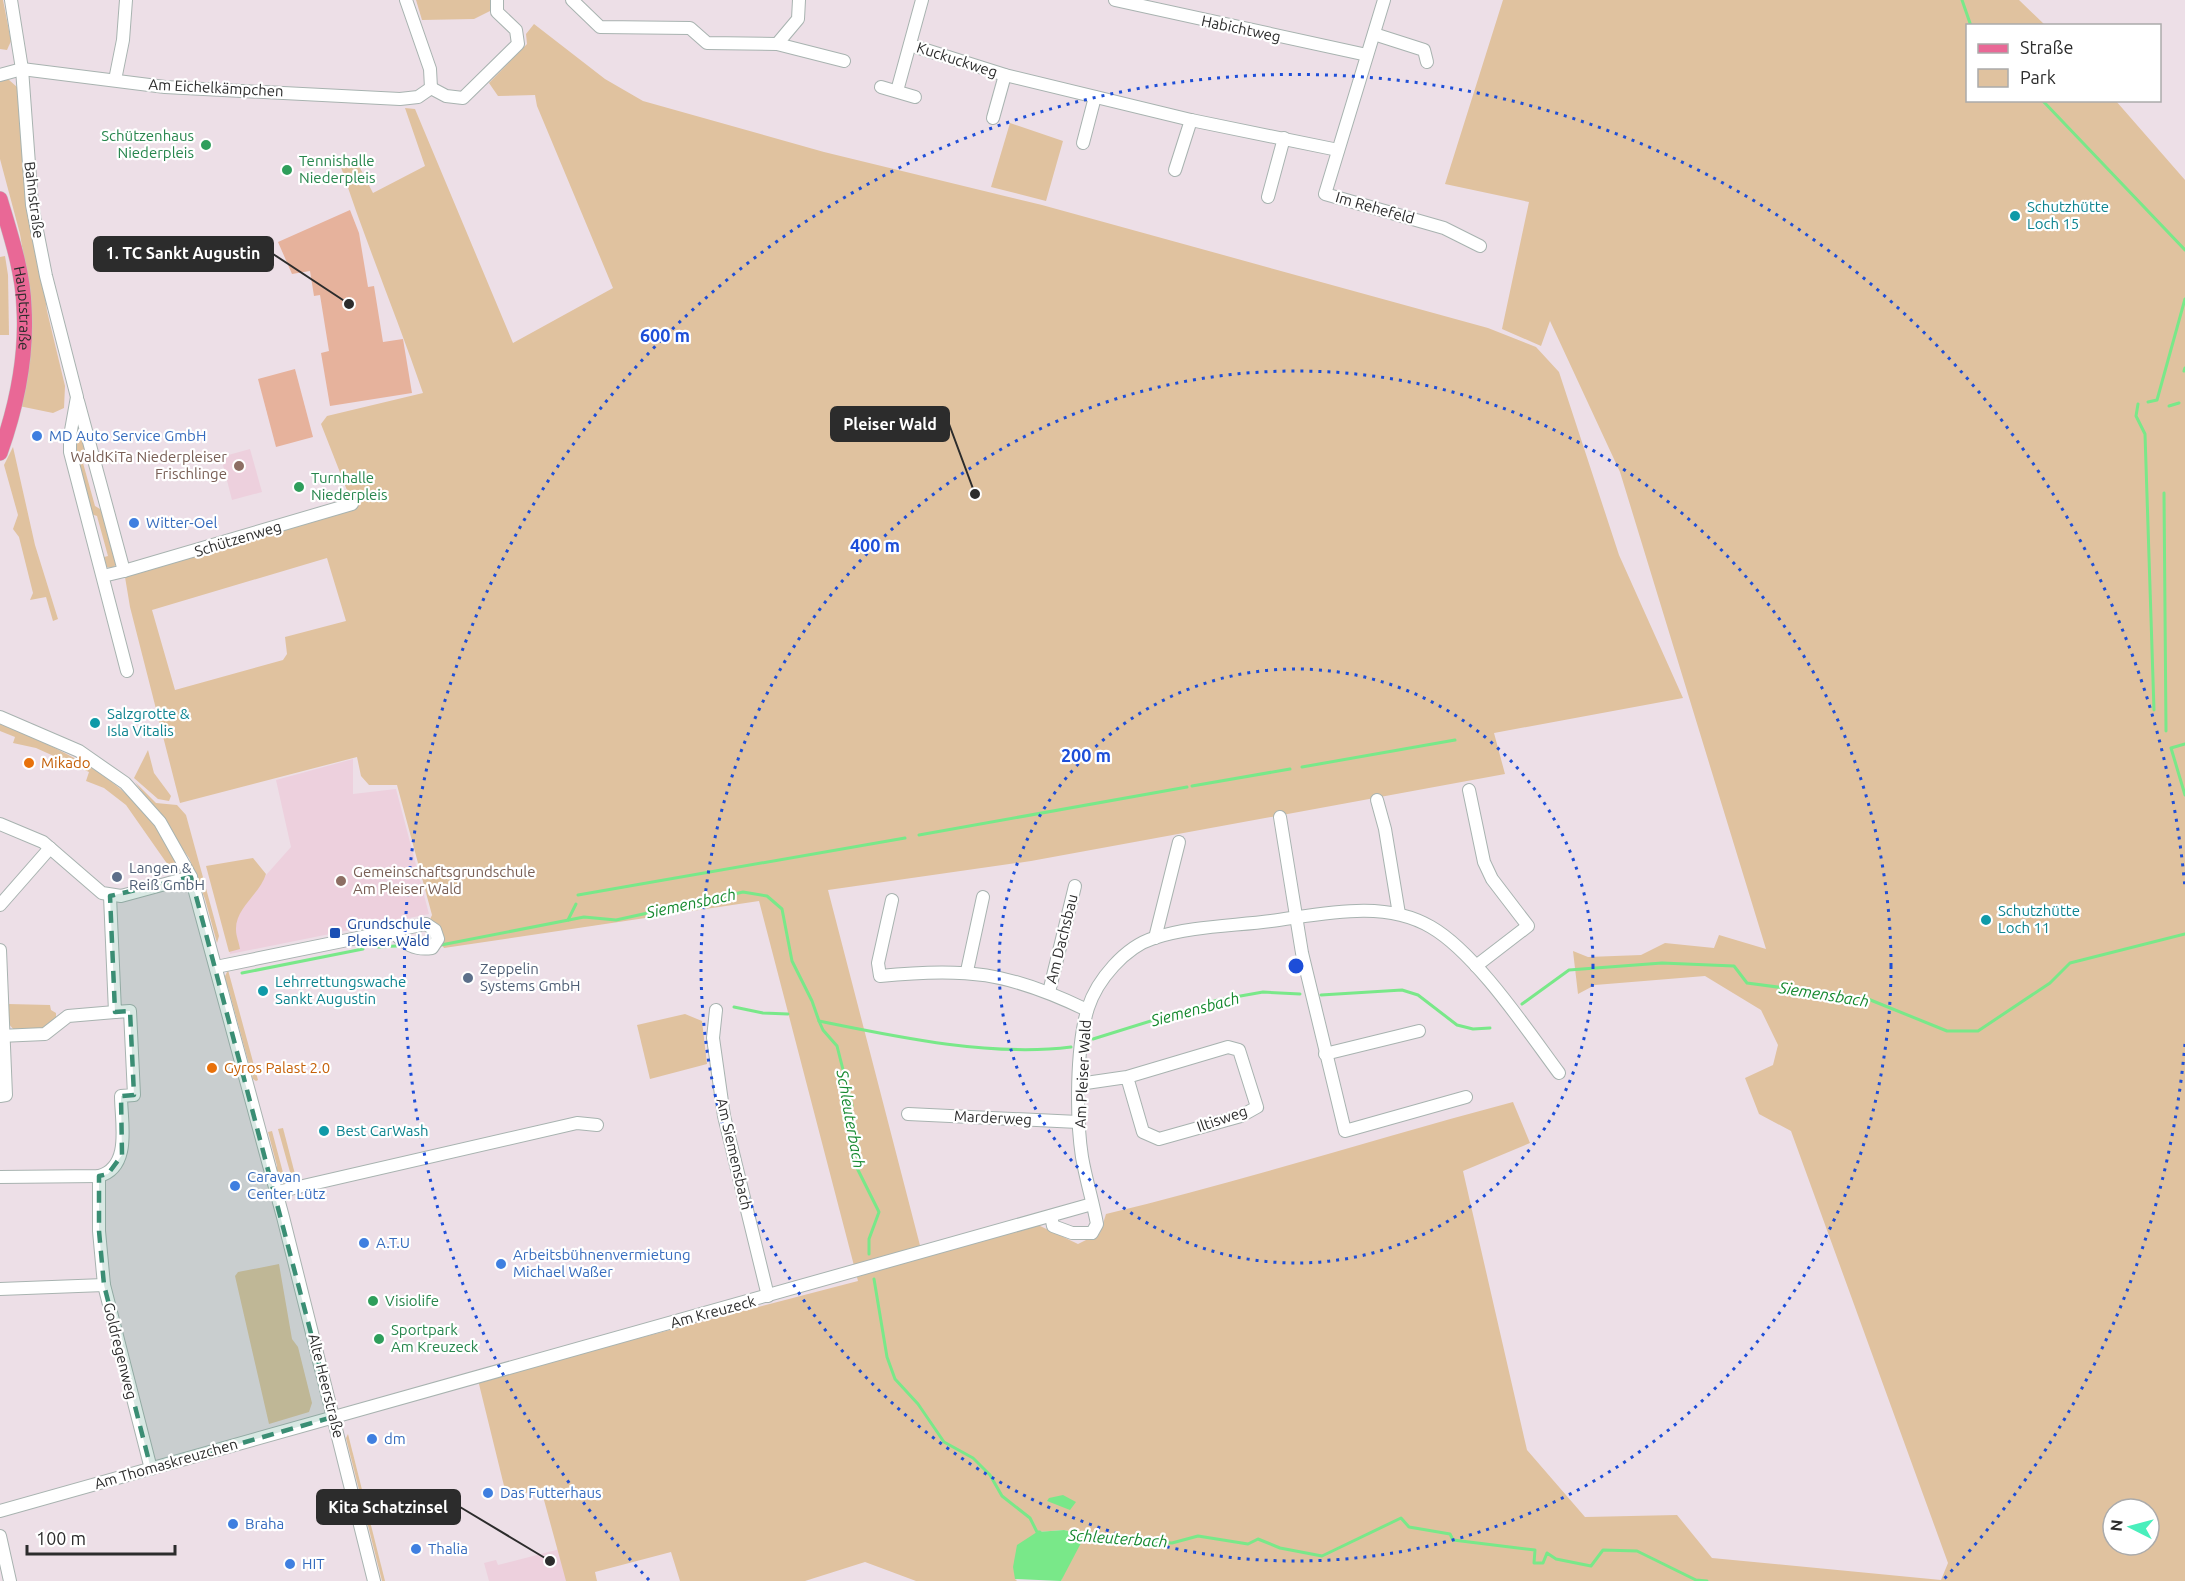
<svg xmlns="http://www.w3.org/2000/svg" width="2185" height="1581" font-family="Ubuntu,sans-serif">
  <rect width="100%" height="100%" fill="#eddfe7"/>
  <g fill="#edd0dd">
    <polygon points="250,449 262,492 232,500 221,457"/>
    <polygon points="353,759 353,794 396,789 429,914 230,954 224,922 291,847 276,780"/>
    <polygon points="583,1543 593,1581 489,1581 484,1563 496,1560 498,1565"/>
  </g>
  <g fill="#e0c29f" fill-rule="evenodd">
    <polygon points="0,0 3,0 11,41 7,50 0,49"/>
    <polygon points="416,0 492,0 492,10 474,19 422,20"/>
    <path d="M1503,0h516l26,25 -77,1v74l148,1 69,79v1401h-1124l17,-48 -14,-3 -27,2 -22,47 2,2h-101l-51,-19 -60,19h-125l-9,-29 -76,20 2,9h-31l-25,-92 -34,9 -29,-118 380,-99 -99,-380 -315,47 -16,-24 4,-9 -35,-130h-28l-8,-9 -4,-19 -177,46 -50,-196 -6,-36 228,-68 -31,-79 6,-8 96,-23c-26,-76 -57,-150 -82,-226l18,-1 14,27 52,-27 -20,-58 10,1 98,234 100,-55 -76,-182 -2,-11 -37,1 -9,-13 38,-39 -1,-10 8,-10 71,55 38,22 181,51 218,53 446,123 48,19 23,25 60,183 64,143 -189,35 11,41 -474,87 -203,29 95,367 115,-32 40,19 22,-11 6,-19c137,-33 271,-76 407,-112l17,41 -67,28 64,279 58,67 92,-2 35,43 229,22 7,-17 -157,-432 -32,-17 -14,-36 28,-13 5,-20 -17,-35 -56,-34 -110,9 -17,9 -5,-43 15,6 53,-2 24,-12 49,5 5,-13 47,14 -146,-477 -70,-151 -9,25 -39,-17 27,-127 -84,-18zM327,558l19,63 -61,16 2,17 -4,6 -108,30 -23,-80zM2113,1509h36v36h-36z"/>
    <polygon points="0,79 9,80 17,87 47,311 65,386 64,408 53,413 19,406 29,289 20,234 0,159"/>
    <polygon points="1010,123 1063,141 1046,201 991,187"/>
    <polygon points="5,256 8,275 9,335 0,335 0,257"/>
    <polygon points="79,432 82,434 89,455 83,463 95,506 105,512 117,564 112,568 105,567 100,558 108,556 97,516 88,513 75,463 75,433"/>
    <polygon points="13,447 35,545 58,619 53,621 46,597 30,600 33,593 19,537 13,529 18,515 4,465"/>
    <path d="M0,724c78,32 141,61 178,142l-3,9 -49,-70 -22,-17 -18,-7 3,-9 -53,-24 -23,-5 2,-6 -15,-6z"/>
    <polygon points="148,750 154,773 171,796 169,801 158,799 134,778"/>
    <polygon points="135,782 156,803 177,805 186,815 219,936 217,943 205,899 189,858"/>
    <path d="M253,858l13,16c-6,20 -31,34 -30,56 0,6 3,12 4,19l-11,3 -23,-86z"/>
    <polygon points="228,970 258,1080 256,1081 253,1079 228,987 225,985 225,976"/>
    <polygon points="8,1004 50,1005 51,1010 56,1013 56,1021 43,1031 15,1031 7,1022"/>
    <polygon points="685,1014 702,1021 707,1064 650,1079 637,1025"/>
    <polygon points="283,1128 296,1178 290,1172 278,1129"/>
    <polygon points="272,1131 286,1184 286,1185 280,1180 275,1170 277,1166 268,1132"/>
    <polygon points="279,1264 292,1339 298,1347 312,1403 309,1412 269,1424 235,1276 238,1272"/>
    <polygon points="348,1434 385,1581 382,1581 346,1438"/>
  </g>
  <g fill="#e6b29c">
    <polygon points="350,210 359,233 368,287 374,286 383,342 403,339 412,393 330,406 321,353 329,351 320,295 314,296 310,271 292,274 278,242"/>
    <polygon points="295,369 313,437 276,447 258,379"/>
  </g>
  <g fill="#79e889">
    <polygon points="1063,1495 1076,1502 1070,1510 1047,1501 1049,1498"/>
    <polygon points="1064,1530 1078,1533 1081,1543 1061,1581 1015,1579 1013,1567 1017,1545 1037,1532"/>
  </g>
  <g fill="none" stroke-linecap="round" stroke-linejoin="round">
    <g stroke="#79e889" stroke-width="3">
      <polyline points="1962,0 1971,26"/>
      <polyline points="2042,100 2185,250"/>
      <polyline points="2184,371 2185,368"/>
      <polyline points="2148,402 2157,400 2185,299"/>
      <polyline points="2138,404 2136,416 2145,434 2154,710"/>
      <polyline points="2169,406 2179,403"/>
      <polyline points="2164,493 2166,731"/>
      <polyline points="2185,744 2171,748 2185,795"/>
      <polyline points="1302,767 1455,740"/>
      <polyline points="1192,786 1290,769"/>
      <polyline points="919,835 1187,787"/>
      <polyline points="578,895 905,838"/>
      <polyline points="568,920 576,904"/>
      <path d="M441,945l143,-28 32,3 127,-28 24,4 15,13 10,52 20,40 7,20c78,16 172,36 252,26"/>
      <polyline points="378,947 396,946"/>
      <polyline points="242,973 363,949"/>
      <polyline points="1321,995 1402,990 1418,995 1457,1025 1473,1029 1490,1028"/>
      <polyline points="1522,1004 1569,970 1662,963 1734,966 1747,983 1868,999 1947,1031 1978,1031 2050,983 2070,963 2185,934"/>
      <polyline points="734,1007 763,1013 788,1014"/>
      <polyline points="819,1021 823,1030 837,1046 852,1105 849,1124 855,1137 855,1164 879,1212 869,1239 869,1254"/>
      <polyline points="1093,1039 1218,1000 1263,992 1300,994"/>
      <polyline points="874,1279 887,1357 895,1379 918,1404 944,1442 973,1458 990,1475 1002,1496 1030,1518 1037,1532 1040,1532"/>
      <polyline points="1077,1537 1172,1543 1198,1536 1248,1544 1258,1539 1280,1548 1322,1556 1401,1518 1409,1527 1450,1534 1453,1540 1535,1550 1534,1563 1543,1563 1547,1553 1556,1559 1591,1566 1603,1550 1637,1551 1696,1580 1707,1581"/>
    </g>
    <g stroke="#a8b3b0" stroke-width="14">
      <g id="minor">
        <polyline points="11,0 22,69 32,205 46,276 77,397 70,436 70,452 127,671"/>
        <polyline points="406,0 430,69 431,88"/>
        <polyline points="572,0 600,27 690,28 707,43 777,44 844,61"/>
        <polyline points="1115,0 1367,55"/>
        <polyline points="1384,0 1325,194 1444,228 1480,246"/>
        <polyline points="1374,34 1424,50 1427,62"/>
        <polyline points="777,44 798,19 799,0"/>
        <polyline points="910,45 1005,75 1191,120 1338,150"/>
        <polyline points="0,75 22,69 165,87 400,99 418,97 431,88"/>
        <polyline points="115,80 123,40 126,0"/>
        <polyline points="881,87 915,97"/>
        <polyline points="431,88 446,96 463,98 518,44 516,30 497,12 497,0"/>
        <polyline points="897,91 922,0"/>
        <polyline points="993,118 1005,75"/>
        <polyline points="1083,143 1095,97"/>
        <polyline points="1175,170 1191,120"/>
        <polyline points="1268,197 1284,138"/>
        <polyline points="78,401 124,571 103,576"/>
        <polyline points="124,571 352,504"/>
        <polyline points="0,717 79,751 125,783 160,822 191,877 283,1217 374,1581"/>
        <polyline points="1469,790 1484,862 1492,879 1528,926 1476,966"/>
        <polyline points="1377,800 1385,829 1399,914"/>
        <polyline points="1280,817 1302,953 1345,1131 1466,1097"/>
        <polyline points="0,824 43,842 102,893 121,896 191,877"/>
        <path d="M892,900l-14,63 2,13c86,-9 128,-4 207,34"/>
        <polyline points="0,905 50,848"/>
        <polyline points="1155,938 1179,842"/>
        <polyline points="0,950 6,1095 0,1096"/>
        <path d="M216,967l210,-43 9,6 3,9 -6,9c-20,3 -28,-6 -42,-18"/>
        <polyline points="967,971 983,897"/>
        <polyline points="1049,992 1075,886"/>
        <polyline points="716,1010 713,1038 724,1116 768,1296"/>
        <polyline points="0,1036 45,1034 68,1016 115,1012"/>
        <polyline points="1325,1054 1419,1031"/>
        <polyline points="1079,1084 1127,1077 1228,1047 1239,1050 1257,1107 1241,1116 1159,1139 1143,1132 1127,1077"/>
        <polyline points="908,1114 1078,1122"/>
        <polyline points="99,1176 99,1231 104,1285 151,1469"/>
        <path d="M0,1177l99,-1c33,-9 22,-54 22,-80l13,-1 -4,-84 -15,1 -5,-116"/>
        <polyline points="277,1192 577,1123 597,1125"/>
        <path d="M1051,1216l2,10 19,7h20l5,-9c-4,-22 -11,-44 -15,-67 -6,-39 -6,-111 6,-149 9,-28 37,-61 66,-70 37,-12 79,-12 117,-17 52,-7 113,-22 160,6 45,26 96,103 128,146"/>
        <polyline points="0,1289 104,1285"/>
        <polyline points="0,1511 1092,1204"/>
        <polyline points="0,1536 10,1581"/>
      </g>
    </g>
    <g stroke="#c4c4c4" stroke-width="16">
      <g id="major">
        <path id="s1" d="M0,199c10,34 23,72 24,108 3,48 -8,101 -24,146"/>
      </g>
    </g>
    <use href="#minor" stroke="#fff" stroke-width="12"/>
    <use href="#major" stroke="#e96896" stroke-width="15"/>
  </g>
  <path fill="#3a8e74" fill-opacity="0.2" stroke="#3a8e74" stroke-width="4.5" stroke-dasharray="12 8" stroke-linejoin="round" d="M191,877l142,540 -182,52 -47,-184 -5,-54v-55l9,-2 14,-19 -1,-59 13,-1 -4,-84 -15,1 -5,-116z"/>
  <g fill="none" stroke="#1d4ed8" stroke-width="3" stroke-dasharray="3 6">
    <circle cx="1296" cy="966" r="297"/>
    <circle cx="1296" cy="966" r="595"/>
    <path d="M2185 1044A892 892 0 0 1 1943 1580M649 1580A892 892 0 1 1 2185 888"/>
  </g>
  <g fill="#2e9e5b" stroke="#fff" stroke-width="2">
    <circle cx="206" cy="145" r="6"/>
    <circle cx="287" cy="170" r="6"/>
    <circle cx="299" cy="487" r="6"/>
    <circle cx="373" cy="1301" r="6"/>
    <circle cx="379" cy="1339" r="6"/>
  </g>
  <g fill="#0f9aa8" stroke="#fff" stroke-width="2">
    <circle cx="2015" cy="216" r="6"/>
    <circle cx="95" cy="723" r="6"/>
    <circle cx="1986" cy="920" r="6"/>
    <circle cx="263" cy="991" r="6"/>
    <circle cx="324" cy="1131" r="6"/>
  </g>
  <g fill="#3f7fe0" stroke="#fff" stroke-width="2">
    <circle cx="37" cy="436" r="6"/>
    <circle cx="134" cy="523" r="6"/>
    <circle cx="235" cy="1186" r="6"/>
    <circle cx="364" cy="1243" r="6"/>
    <circle cx="501" cy="1264" r="6"/>
    <circle cx="372" cy="1439" r="6"/>
    <circle cx="488" cy="1493" r="6"/>
    <circle cx="233" cy="1524" r="6"/>
    <circle cx="416" cy="1549" r="6"/>
    <circle cx="290" cy="1564" r="6"/>
  </g>
  <g fill="#8d6e63" stroke="#fff" stroke-width="2">
    <circle cx="239" cy="466" r="6"/>
    <circle cx="341" cy="881" r="6"/>
  </g>
  <g fill="#e8710a" stroke="#fff" stroke-width="2">
    <circle cx="29" cy="763" r="6"/>
    <circle cx="212" cy="1068" r="6"/>
  </g>
  <g fill="#5c6f8a" stroke="#fff" stroke-width="2">
    <circle cx="117" cy="877" r="6"/>
    <circle cx="468" cy="978" r="6"/>
  </g>
  <rect fill="#1a4fb4" stroke="#fff" stroke-width="2" x="329" y="927" width="12" height="12" rx="3"/>
  <g text-anchor="middle" stroke-width="4.5" stroke-linejoin="round" paint-order="stroke">
    <g font-size="15" fill="#2c2c2c" stroke="#fff">
      <text transform="translate(1241 29) rotate(12)" y="5">Habichtweg</text>
      <text transform="translate(957 60) rotate(18)" y="5">Kuckuckweg</text>
      <text transform="translate(216 88) rotate(3)" y="5">Am Eichelkämpchen</text>
      <text transform="translate(34 200) rotate(83)" y="5">Bahnstraße</text>
      <text transform="translate(1375 208) rotate(16)" y="5">Im Rehefeld</text>
      <text dy="5" stroke="none"><textPath href="#s1" startOffset="112">Hauptstraße</textPath></text>
      <text transform="translate(238 539) rotate(-17)" y="5">Schützenweg</text>
      <text transform="translate(1062 939) rotate(-76)" y="5">Am Dachsbau</text>
      <text transform="translate(1083 1074) rotate(-87)" y="5">Am Pleiser Wald</text>
      <text transform="translate(993 1118) rotate(3)" y="5">Marderweg</text>
      <text transform="translate(1222 1119) rotate(-19)" y="5">Iltisweg</text>
      <text transform="translate(734 1154) rotate(77)" y="5">Am Siemensbach</text>
      <text transform="translate(713 1312) rotate(-15)" y="5">Am Kreuzeck</text>
      <text transform="translate(120 1351) rotate(76)" y="5">Goldregenweg</text>
      <text transform="translate(326 1386) rotate(76)" y="5">Alte Heerstraße</text>
      <text transform="translate(166 1464) rotate(-16)" y="5">Am Thomaskreuzchen</text>
    </g>
    <g font-size="15" fill="#27864d" stroke="#fff" text-anchor="start">
      <text x="194" y="141" text-anchor="end">Schützenhaus<tspan x="194" dy="17">Niederpleis</tspan></text>
      <text x="299" y="166">Tennishalle<tspan x="299" dy="17">Niederpleis</tspan></text>
      <text x="311" y="483">Turnhalle<tspan x="311" dy="17">Niederpleis</tspan></text>
      <text x="385" y="1306">Visiolife</text>
      <text x="391" y="1335">Sportpark<tspan x="391" dy="17">Am Kreuzeck</tspan></text>
    </g>
    <g font-size="15" fill="#0d838f" stroke="#fff" text-anchor="start">
      <text x="2027" y="212">Schutzhütte<tspan x="2027" dy="17">Loch 15</tspan></text>
      <text x="107" y="719">Salzgrotte &amp;<tspan x="107" dy="17">Isla Vitalis</tspan></text>
      <text x="1998" y="916">Schutzhütte<tspan x="1998" dy="17">Loch 11</tspan></text>
      <text x="275" y="987">Lehrrettungswache<tspan x="275" dy="17">Sankt Augustin</tspan></text>
      <text x="336" y="1136">Best CarWash</text>
    </g>
    <g font-size="15" fill="#366cbe" stroke="#fff" text-anchor="start">
      <text x="49" y="441">MD Auto Service GmbH</text>
      <text x="146" y="528">Witter-Oel</text>
      <text x="247" y="1182">Caravan<tspan x="247" dy="17">Center Lütz</tspan></text>
      <text x="376" y="1248">A.T.U</text>
      <text x="513" y="1260">Arbeitsbühnenvermietung<tspan x="513" dy="17">Michael Waßer</tspan></text>
      <text x="384" y="1444">dm</text>
      <text x="500" y="1498">Das Futterhaus</text>
      <text x="245" y="1529">Braha</text>
      <text x="428" y="1554">Thalia</text>
      <text x="302" y="1569">HIT</text>
    </g>
    <g font-size="15" fill="#785e54" stroke="#fff" text-anchor="end">
      <text x="227" y="462">WaldKiTa Niederpleiser<tspan x="227" dy="17">Frischlinge</tspan></text>
      <text x="353" y="877" text-anchor="start">Gemeinschaftsgrundschule<tspan x="353" dy="17">Am Pleiser Wald</tspan></text>
    </g>
    <g font-size="15" fill="#c56008" stroke="#fff" text-anchor="start">
      <text x="41" y="768">Mikado</text>
      <text x="224" y="1073">Gyros Palast 2.0</text>
    </g>
    <g font-size="15" fill="#4e5e75" stroke="#fff" text-anchor="start">
      <text x="129" y="873">Langen &amp;<tspan x="129" dy="17">Reiß GmbH</tspan></text>
      <text x="480" y="974">Zeppelin<tspan x="480" dy="17">Systems GmbH</tspan></text>
    </g>
    <g font-size="15" fill="#164399" stroke="#fff" text-anchor="start">
      <text x="347" y="929">Grundschule<tspan x="347" dy="17">Pleiser Wald</tspan></text>
    </g>
    <g font-size="16" font-style="italic" fill="#16892f" stroke="#fff">
      <text transform="translate(691 903) rotate(-12)" y="6">Siemensbach</text>
      <text transform="translate(1824 994) rotate(9)" y="6">Siemensbach</text>
      <text transform="translate(1195 1009) rotate(-15)" y="6">Siemensbach</text>
      <text transform="translate(851 1119) rotate(80)" y="6">Schleuterbach</text>
      <text transform="translate(1118 1538) rotate(4)" y="6">Schleuterbach</text>
    </g>
  </g>
  <circle cx="1296" cy="966" r="9" fill="#1d4ed8" stroke="#fff" stroke-width="3"/>
  <g font-size="18" text-anchor="middle" font-weight="bold" fill="#1d4ed8" stroke="#fff" stroke-width="4.5" stroke-linejoin="round" paint-order="stroke">
    <text x="665" y="342">600 m</text>
    <text x="875" y="552">400 m</text>
    <text x="1086" y="762">200 m</text>
  </g>
  <path fill="none" stroke="#2c2c2c" stroke-width="2" d="M349 304L273 254M975 494L949 424M550 1561L460 1507"/>
  <g fill="#2c2c2c" stroke="#fff" stroke-width="2">
    <circle cx="349" cy="304" r="6"/>
    <circle cx="975" cy="494" r="6"/>
    <circle cx="550" cy="1561" r="6"/>
  </g>
  <g fill="#2c2c2c" stroke="#2c2c2c" stroke-width="2">
    <rect x="94" y="237" width="179" height="34" rx="6"/>
    <rect x="831" y="407" width="118" height="34" rx="6"/>
    <rect x="317" y="1490" width="143" height="34" rx="6"/>
  </g>
  <g font-size="16" text-anchor="middle" font-weight="bold" fill="#fff">
    <text x="183" y="259">1. TC Sankt Augustin</text>
    <text x="890" y="430">Pleiser Wald</text>
    <text x="388" y="1513">Kita Schatzinsel</text>
  </g>
  <rect x="1966" y="24" width="195" height="78" fill="#ffffff" stroke="#ababab" stroke-width="1.5"/>
  <rect x="1978" y="44" width="30" height="9" fill="#e96896" stroke="#ababab" stroke-width="1.5"/>
  <text x="2020" y="54" font-size="18" fill="#2c2c2c">Straße</text>
  <rect x="1978" y="69" width="30" height="18" fill="#e0c29f" stroke="#ababab" stroke-width="1.5"/>
  <text x="2020" y="84" font-size="18" fill="#2c2c2c">Park</text>
  <g transform="translate(2131 1527) rotate(276)"><circle r="28" fill="#ffffff" stroke="#ababab" stroke-width="1.5"/>
  <path d="M0-4.5L10 22L0 15L-10 22Z" fill="#49efbc"/>
  <text y="-9" font-size="16" font-weight="bold" text-anchor="middle" fill="#2c2c2c">N</text>
  </g>
  <path d="M27 1545v9h148v-9" fill="none" stroke="#2c2c2c" stroke-width="3"/>
  <text x="36" y="1545" font-size="18" fill="#2c2c2c" stroke="#ffffff" stroke-width="4.5" paint-order="stroke">100 m</text>
</svg>
